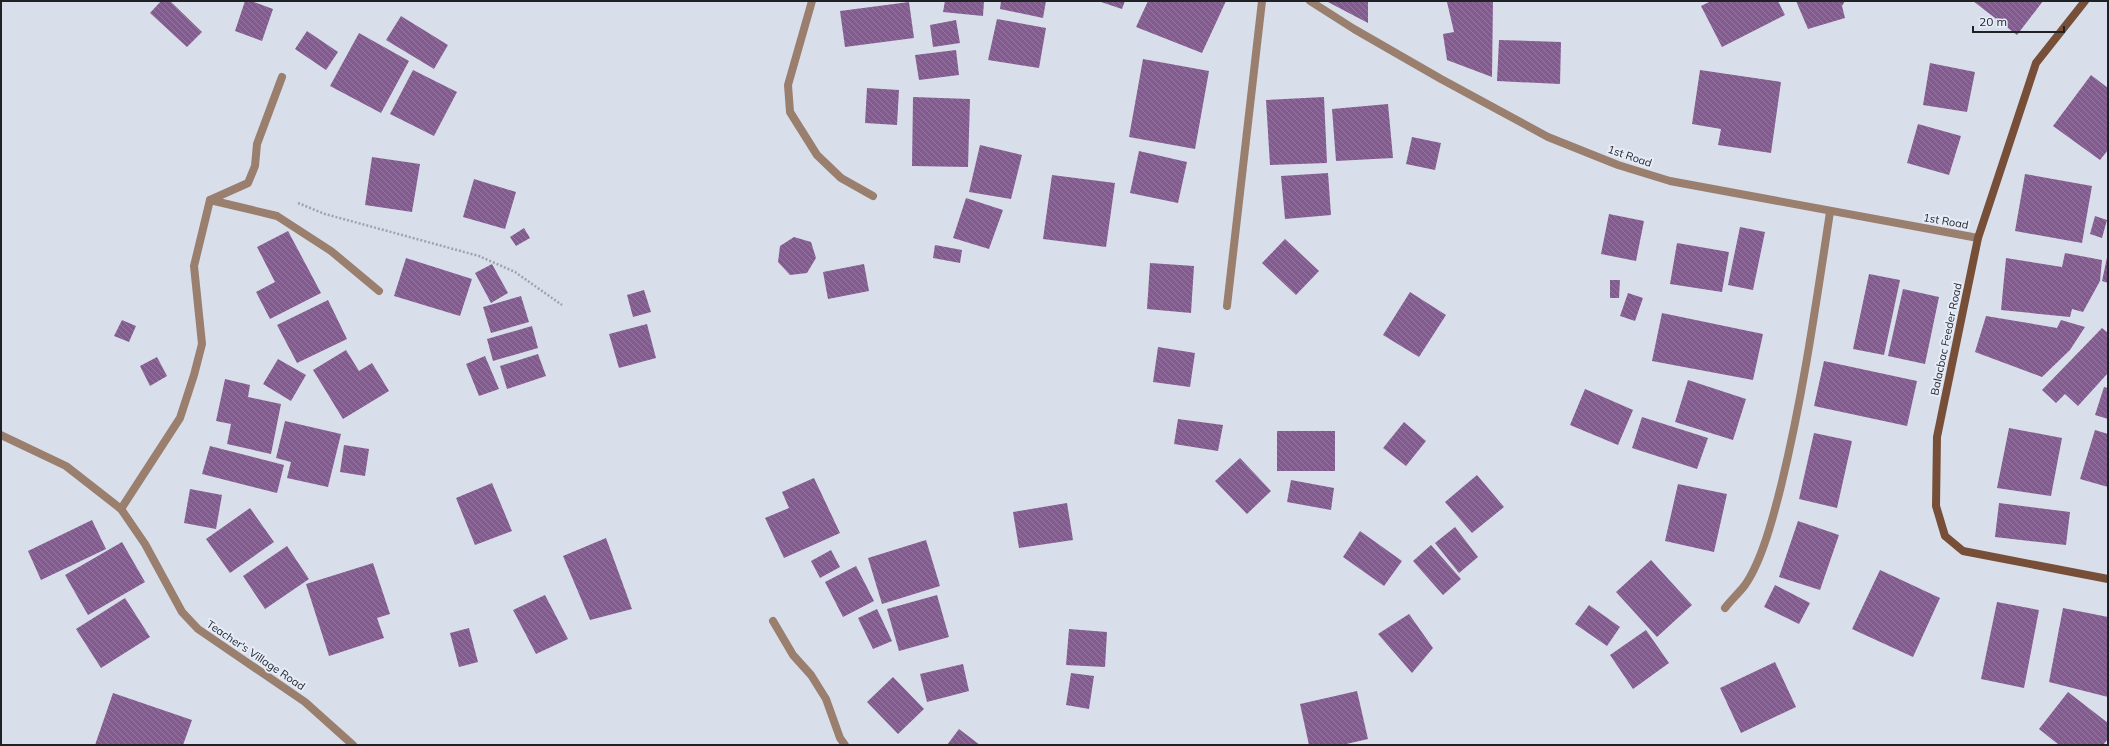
<svg xmlns="http://www.w3.org/2000/svg" width="2109" height="746" font-family="Mulish,sans-serif">
  <defs>
    <pattern id="building-back-hatch" width="6" height="6" patternUnits="userSpaceOnUse"><rect width="6" height="6" fill="#845b91"/><path d="M-1 5l2 2M0 0l6 6M5-1l2 2" fill="none" stroke="#95789e"/></pattern>
  </defs>
  <rect width="100%" height="100%" fill="#d9dfea"/>
  <g fill="url(#building-back-hatch)">
    <polygon points="161,1 170,1 202,32 187,47 150,13"/>
    <polygon points="245,1 251,1 273,9 262,41 235,31"/>
    <polygon points="945,1 984,1 983,16 943,12"/>
    <polygon points="1001,1 1046,1 1043,18 1000,9"/>
    <polygon points="1098,1 1125,1 1122,9"/>
    <polygon points="1148,1 1226,1 1202,53 1136,27"/>
    <polygon points="1326,1 1368,1 1368,23"/>
    <polygon points="1493,1 1492,77 1447,60 1443,34 1454,32 1447,2"/>
    <polygon points="1711,1 1778,1 1785,15 1722,47 1701,6"/>
    <polygon points="1796,1 1845,1 1842,6 1845,18 1808,29"/>
    <polygon points="1973,1 2043,1 2017,35"/>
    <polygon points="909,2 914,38 845,47 840,11"/>
    <polygon points="401,16 448,45 434,69 386,40"/>
    <polygon points="997,19 1046,28 1039,68 988,60"/>
    <polygon points="956,20 960,43 933,47 930,25"/>
    <polygon points="307,31 338,52 326,70 295,49"/>
    <polygon points="359,33 409,61 381,113 330,86"/>
    <polygon points="1499,40 1561,42 1560,84 1497,81"/>
    <polygon points="956,50 959,75 919,80 915,55"/>
    <polygon points="1143,59 1209,71 1195,149 1129,137"/>
    <polygon points="1930,63 1975,72 1967,112 1923,105"/>
    <polygon points="413,70 457,92 434,136 390,114"/>
    <polygon points="1700,70 1781,82 1771,153 1718,145 1721,129 1692,124"/>
    <polygon points="2091,75 2108,88 2108,150 2100,160 2053,126"/>
    <polygon points="867,88 899,90 897,125 865,123"/>
    <polygon points="913,97 970,99 968,167 912,166"/>
    <polygon points="1324,97 1327,163 1270,165 1266,100"/>
    <polygon points="1388,104 1393,158 1336,161 1332,109"/>
    <polygon points="1918,124 1961,136 1949,175 1907,163"/>
    <polygon points="1412,137 1441,143 1435,170 1406,164"/>
    <polygon points="980,145 1022,155 1011,199 969,192"/>
    <polygon points="1139,151 1187,162 1178,203 1130,193"/>
    <polygon points="372,157 420,164 412,212 365,205"/>
    <polygon points="1328,173 1331,215 1285,219 1281,176"/>
    <polygon points="2025,174 2092,186 2082,243 2015,231"/>
    <polygon points="1052,175 1115,183 1106,247 1043,239"/>
    <polygon points="474,179 516,192 505,229 463,217"/>
    <polygon points="966,198 1003,210 989,249 953,238"/>
    <polygon points="1609,214 1644,221 1636,261 1601,254"/>
    <polygon points="2095,216 2107,220 2102,238 2090,234"/>
    <polygon points="1740,227 1765,232 1753,290 1728,285"/>
    <polygon points="524,228 530,238 516,246 510,237"/>
    <polygon points="288,231 321,293 270,319 256,292 275,282 257,247"/>
    <polygon points="794,237 811,242 816,258 807,273 790,275 778,262 780,246"/>
    <polygon points="1285,239 1319,271 1296,295 1262,263"/>
    <polygon points="1677,243 1729,252 1722,292 1670,284"/>
    <polygon points="935,245 962,250 960,263 933,258"/>
    <polygon points="2065,253 2102,260 2100,281 2083,312 2072,309 2070,317 2001,310 2006,258 2062,267"/>
    <polygon points="2108,253 2108,283 2102,281"/>
    <polygon points="406,258 472,279 460,316 394,296"/>
    <polygon points="1150,263 1194,266 1191,313 1147,309"/>
    <polygon points="492,264 508,293 491,303 475,273"/>
    <polygon points="864,264 869,291 828,299 823,272"/>
    <polygon points="1869,274 1900,280 1884,355 1853,349"/>
    <polygon points="1610,280 1620,280 1619,298 1610,298"/>
    <polygon points="1903,289 1939,297 1925,364 1888,356"/>
    <polygon points="644,290 651,312 633,317 627,295"/>
    <polygon points="1410,292 1446,315 1419,357 1383,335"/>
    <polygon points="1628,293 1643,298 1635,321 1620,316"/>
    <polygon points="521,296 529,322 491,333 483,307"/>
    <polygon points="328,300 347,339 297,363 277,325"/>
    <polygon points="1662,313 1763,334 1753,380 1652,361"/>
    <polygon points="1986,316 2057,328 2061,320 2085,327 2070,350 2042,377 1975,352"/>
    <polygon points="122,320 136,326 129,342 114,336"/>
    <polygon points="647,324 656,358 619,368 609,334"/>
    <polygon points="532,326 538,348 493,361 487,339"/>
    <polygon points="2102,328 2108,333 2108,373 2078,406 2065,394 2056,403 2042,390"/>
    <polygon points="1158,347 1195,353 1190,387 1153,382"/>
    <polygon points="346,350 359,371 372,363 389,391 343,419 313,370"/>
    <polygon points="538,354 546,376 507,389 500,366"/>
    <polygon points="485,356 499,389 479,396 466,364"/>
    <polygon points="157,357 167,376 150,386 140,366"/>
    <polygon points="278,359 306,375 291,401 263,384"/>
    <polygon points="1824,361 1917,381 1907,426 1814,406"/>
    <polygon points="225,379 250,385 248,397 281,404 271,454 227,444 231,424 216,421"/>
    <polygon points="1688,380 1746,399 1733,440 1675,422"/>
    <polygon points="2104,387 2108,388 2108,419 2095,415"/>
    <polygon points="1585,389 1633,410 1618,445 1570,425"/>
    <polygon points="1642,417 1708,438 1697,469 1632,448"/>
    <polygon points="1178,419 1223,425 1218,451 1174,444"/>
    <polygon points="285,421 341,434 328,487 287,478 291,462 276,458"/>
    <polygon points="1404,422 1426,441 1406,466 1383,448"/>
    <polygon points="2009,428 2062,438 2051,496 1997,488"/>
    <polygon points="2095,430 2108,434 2108,487 2080,479"/>
    <rect x="1277" y="431" width="58" height="40"/>
    <polygon points="1814,433 1852,441 1837,508 1799,499"/>
    <polygon points="344,445 369,449 365,476 340,472"/>
    <polygon points="210,446 284,465 277,493 202,474"/>
    <polygon points="1240,458 1271,491 1247,514 1215,481"/>
    <polygon points="1477,475 1504,507 1472,533 1445,502"/>
    <polygon points="814,478 840,533 784,558 765,518 789,508 782,492"/>
    <polygon points="1291,480 1334,488 1331,510 1287,502"/>
    <polygon points="492,483 512,531 475,545 456,498"/>
    <polygon points="1678,484 1727,494 1714,552 1665,541"/>
    <polygon points="190,489 222,495 216,529 184,523"/>
    <polygon points="1067,503 1073,540 1019,548 1013,512"/>
    <polygon points="1999,503 2070,512 2066,545 1995,537"/>
    <polygon points="250,508 274,542 230,573 206,539"/>
    <polygon points="92,520 106,549 41,580 28,551"/>
    <polygon points="1798,521 1839,535 1820,590 1779,577"/>
    <polygon points="1455,527 1478,557 1459,573 1435,543"/>
    <polygon points="1360,531 1402,561 1384,586 1343,557"/>
    <polygon points="606,538 632,609 590,620 563,556"/>
    <polygon points="926,540 940,586 882,604 868,558"/>
    <polygon points="122,542 145,582 88,615 65,575"/>
    <polygon points="1431,545 1461,579 1443,595 1413,561"/>
    <polygon points="287,546 309,579 265,609 243,576"/>
    <polygon points="831,550 840,567 820,578 811,561"/>
    <polygon points="1651,560 1692,605 1657,637 1616,592"/>
    <polygon points="373,563 390,614 377,618 384,638 329,656 306,584"/>
    <polygon points="856,566 874,601 843,617 825,582"/>
    <polygon points="1880,570 1940,598 1913,657 1852,629"/>
    <polygon points="1775,585 1810,603 1799,624 1764,607"/>
    <polygon points="545,595 568,639 536,654 513,610"/>
    <polygon points="937,595 949,637 899,651 887,609"/>
    <polygon points="125,598 150,637 101,668 76,629"/>
    <polygon points="1997,602 2039,610 2024,688 1981,679"/>
    <polygon points="1589,605 1620,627 1607,646 1575,624"/>
    <polygon points="2063,608 2108,617 2108,697 2049,682"/>
    <polygon points="877,609 892,641 873,649 858,618"/>
    <polygon points="1409,614 1433,648 1412,673 1378,634"/>
    <polygon points="469,628 478,662 459,667 450,633"/>
    <polygon points="1069,629 1107,632 1105,667 1066,665"/>
    <polygon points="1646,630 1669,663 1633,689 1610,655"/>
    <polygon points="1775,662 1796,707 1741,733 1720,688"/>
    <polygon points="963,664 969,691 927,702 920,674"/>
    <polygon points="1071,673 1094,676 1089,709 1066,705"/>
    <polygon points="893,677 924,709 898,734 867,702"/>
    <polygon points="1357,691 1368,739 1342,745 1309,745 1300,704"/>
    <polygon points="2068,692 2108,723 2108,739 2103,745 2059,745 2039,729"/>
    <polygon points="113,693 192,720 183,745 95,745"/>
    <polygon points="959,729 980,745 947,745"/>
  </g>
  <g fill="none" stroke-linecap="round" stroke-linejoin="round">
    <polyline stroke="#9fa3ac" stroke-width="2.5" stroke-dasharray="2 2" stroke-linecap="butt" points="298,203 325,214 479,256 515,272 562,305"/>
    <g stroke="#9a7e6e" stroke-width="8">
      <polyline points="812,1 788,85 790,112 817,155 841,178 873,196"/>
      <polyline points="1310,1 1354,29 1441,79 1548,137 1618,165 1670,181 1978,238"/>
      <polyline points="210,200 277,216 331,251 379,291"/>
      <polyline points="1227,306 1262,1"/>
      <polyline points="1,435 66,466 121,509 145,544 182,612 198,629 305,702 353,745"/>
      <polyline points="121,509 180,418 194,375 202,344 194,266 210,200 248,183 255,166 257,144 282,77"/>
      <path d="M1725,608c6,-8 14,-15 20,-23 17,-24 29,-71 36,-99 22,-90 35,-182 49,-274"/>
      <polyline points="773,621 793,655 811,675 826,699 840,738 845,745"/>
    </g>
    <polyline stroke="#774f38" stroke-width="8" points="2085,1 2036,63 1978,238 1937,437 1936,506 1945,536 1963,551 2108,579"/>
  </g>
  <g text-anchor="middle" stroke-width="4" stroke-linejoin="round" paint-order="stroke">
    <g font-size="11" fill="#1f2125" stroke="#e6edf8">
      <text transform="translate(1630 156) rotate(19)" y="4">1st Road</text>
      <text transform="translate(1946 221) rotate(10)" y="4">1st Road</text>
      <text transform="translate(1946 339) rotate(-78)" y="4">Balacbac Feeder Road</text>
      <text transform="translate(256 655) rotate(34)" y="4">Teacher's Village Road</text>
    </g>
  </g>
  <rect width="2109" height="746" fill="none" stroke="#1f2125" stroke-width="4"/>
  <path d="M1973 26v6h91v-6" fill="none" stroke="#1f2125" stroke-width="2"/>
  <text x="1979" y="26" font-size="12" fill="#1f2125" stroke="#e6edf8" stroke-width="3" paint-order="stroke">20 m</text>
</svg>
